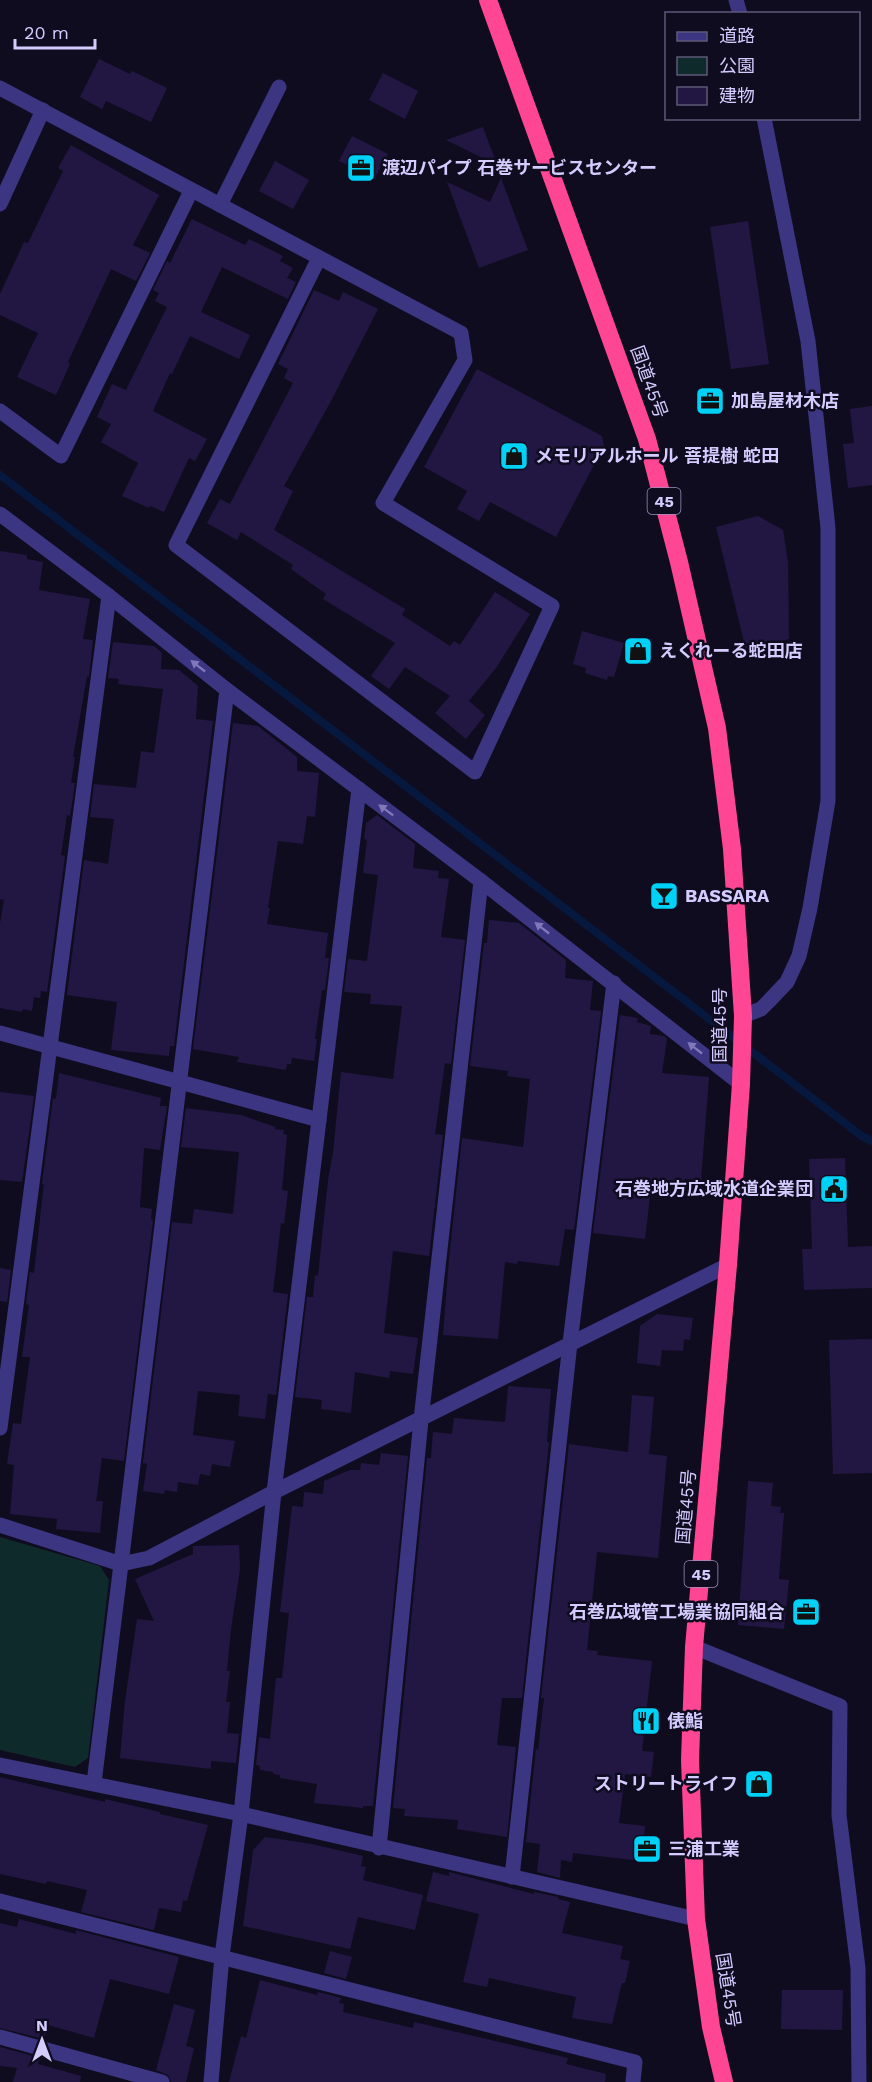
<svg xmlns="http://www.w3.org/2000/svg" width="872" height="2082" font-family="'Work Sans','Noto Sans JP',sans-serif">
  <rect width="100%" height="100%" fill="#100c20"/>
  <polygon fill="#0f2a2b" points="0,1537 100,1566 109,1580 88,1758 75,1767 0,1750"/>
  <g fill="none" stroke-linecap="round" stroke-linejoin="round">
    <polyline stroke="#07183e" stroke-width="8" points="0,475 863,1137 872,1141"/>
  </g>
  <g fill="#221742">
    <polygon points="99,59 130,74 132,71 167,88 151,122 106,101 102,109 80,97"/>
    <polygon points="383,73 418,91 405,119 369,100"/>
    <polygon points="483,127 497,165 446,140"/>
    <polygon points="352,136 388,154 375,178 339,161"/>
    <polygon points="71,145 159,195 133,245 150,253 136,281 111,269 68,362 70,364 56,395 17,377 38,333 0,315 0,294 24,242 28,243 63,171 58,168"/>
    <polygon points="275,161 309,180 293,209 259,191"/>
    <polygon points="501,178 528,250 479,268 447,182 490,202"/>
    <polygon points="192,219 245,245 249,239 283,256 280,261 293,268 287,278 296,282 288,299 222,267 201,312 250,335 239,359 190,336 172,374 170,373 153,411 207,439 195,461 189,458 164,512 150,506 149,508 122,496 138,463 101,442 111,424 97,417 112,384 126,390 167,307 155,301 159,293 153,290 167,261 170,263"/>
    <polygon points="748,221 769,364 731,369 710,227"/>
    <polygon points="314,290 339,301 343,292 378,309 331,401 284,486 293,491 274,530 405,609 402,615 450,646 454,641 460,645 495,592 530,614 496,668 469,701 485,715 466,739 435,713 450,696 405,667 389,689 371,676 395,643 323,599 326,594 291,569 293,565 241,532 237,540 207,523 220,499 230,504 293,383 284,378 288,369 278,364"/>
    <polygon points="477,369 602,436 604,446 556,537 490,502 479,521 457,509 467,491 424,467"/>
    <polygon points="872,406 872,485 848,488 843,444 854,443 850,409"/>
    <polygon points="758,516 783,530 788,562 789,639 746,650 716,527"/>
    <polygon points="0,551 27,555 27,559 43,562 39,590 90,599 83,639 93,640 89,677 87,676 73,757 75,757 71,783 75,783 70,816 67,815 61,855 65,856 47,992 41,991 40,998 34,997 32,1011 23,1009 22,1012 0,1008 0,923 4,900 0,899"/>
    <polygon points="582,631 624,643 614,677 608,676 607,680 585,673 586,668 573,664"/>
    <polygon points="113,642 154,646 162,653 161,669 179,670 198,686 196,719 213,721 174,1046 170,1046 169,1056 111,1050 117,1002 67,995 84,860 108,864 114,819 90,817 94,784 136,788 141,751 154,753 163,689 118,684 119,679 108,678"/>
    <polygon points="233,723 258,726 297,757 297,771 319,773 315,817 307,816 303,844 278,841 268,908 270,908 267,924 328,933 325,958 329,958 325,990 322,990 315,1039 317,1039 314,1061 292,1058 291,1064 287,1064 286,1070 237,1062 239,1057 193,1049"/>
    <polygon points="377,815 415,844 413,868 439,871 438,878 449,879 441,937 465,940 451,1064 445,1063 435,1134 443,1135 429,1256 393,1251 384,1333 418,1338 413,1374 390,1371 389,1378 355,1372 351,1413 321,1409 322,1400 295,1397 307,1297 313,1297 315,1275 318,1276 328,1180 333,1153 341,1072 393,1079 402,1006 370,1004 371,994 344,992 348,959 367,961 378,875 363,873 367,840 364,839 366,823"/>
    <polygon points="489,920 519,923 566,960 565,978 593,981 590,1010 601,1011 574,1230 565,1229 559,1266 518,1261 517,1264 505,1262 498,1339 443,1335 449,1259 462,1138 523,1147 525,1129 530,1079 507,1076 508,1071 470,1066 484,943 487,943"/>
    <polygon points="620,1015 638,1018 637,1022 651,1026 650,1034 664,1036 667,1039 662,1073 709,1077 701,1180 685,1179 684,1182 652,1179 645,1239 593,1233"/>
    <polygon points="59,1073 161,1098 160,1106 167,1106 160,1150 144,1148 140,1207 152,1209 151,1219 153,1220 124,1461 102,1458 96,1501 103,1501 100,1533 56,1529 57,1519 10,1514 14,1465 7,1464 13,1423 21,1424 30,1357 22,1357 29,1305 26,1304 30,1272 34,1273 43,1192 44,1184 42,1184 53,1098 56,1099"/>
    <polygon points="0,1092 34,1096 22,1182 0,1180"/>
    <polygon points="186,1108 241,1115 275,1127 275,1129 284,1130 283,1134 287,1135 282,1190 288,1191 284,1224 281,1223 273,1292 288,1294 276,1395 268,1394 265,1419 238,1416 240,1395 198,1391 193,1435 235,1441 230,1467 212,1464 210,1476 200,1474 198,1485 178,1482 177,1492 165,1490 164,1494 143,1491 147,1464 143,1463 172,1222 192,1224 194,1209 233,1214 239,1152 181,1147"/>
    <polygon points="845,1158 848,1247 872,1246 872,1288 804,1290 802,1249 812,1249 809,1159"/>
    <polygon points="0,1268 11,1270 7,1302 0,1301"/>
    <polygon points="657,1314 693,1318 690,1340 684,1339 683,1351 662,1350 660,1366 637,1363 640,1326"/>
    <polygon points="872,1339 872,1473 833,1474 829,1340"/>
    <polygon points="508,1386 551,1389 547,1442 549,1442 522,1698 502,1698 497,1745 516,1747 507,1837 457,1829 458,1820 404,1816 405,1809 393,1808 427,1458 431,1458 433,1432 452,1434 454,1418 505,1422"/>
    <polygon points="632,1395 654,1397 649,1454 667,1456 658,1558 597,1552 587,1650 598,1651 597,1655 652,1661 642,1751 654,1752 651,1777 625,1774 619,1823 645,1826 642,1856 633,1855 633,1860 573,1853 572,1862 561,1860 560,1878 537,1872 540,1844 526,1842 536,1749 538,1750 544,1698 541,1698 569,1444 628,1452"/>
    <polygon points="381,1453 408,1456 373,1806 363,1806 363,1808 314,1803 317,1784 280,1778 280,1775 273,1774 273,1772 260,1770 260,1766 256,1765 259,1737 270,1739 276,1678 282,1678 289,1613 280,1612 292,1506 303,1507 304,1492 323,1494 324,1481 350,1470 360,1470 361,1463 379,1465"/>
    <polygon points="748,1481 773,1483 771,1506 781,1507 780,1513 784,1513 779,1579 789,1580 784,1629 738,1625"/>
    <polygon points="239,1545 240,1569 231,1629 227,1671 230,1671 226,1702 230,1702 227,1733 239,1734 236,1763 211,1761 211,1769 120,1758 125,1701 137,1619 154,1621 135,1579 193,1554 193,1546"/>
    <polygon points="0,1777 105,1802 105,1799 160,1812 160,1814 208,1825 187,1901 183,1900 181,1912 159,1908 154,1930 81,1912 87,1890 47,1881 46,1884 0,1874"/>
    <polygon points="265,1837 312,1844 363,1856 361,1866 366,1867 363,1880 423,1895 415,1930 358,1917 350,1949 243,1926 253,1850"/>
    <polygon points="433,1872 449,1876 449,1872 534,1894 534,1892 558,1897 558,1899 570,1902 562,1933 623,1946 620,1959 630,1961 625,1983 622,1983 612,2024 572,2018 576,1997 489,1978 487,1987 463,1982 479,1914 426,1901"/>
    <polygon points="19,1919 76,1934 76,1930 179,1957 169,1994 110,1979 94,2038 48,2025 44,2039 0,2028 0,1923 17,1927"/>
    <polygon points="330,1951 352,1957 346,1979 324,1973"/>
    <polygon points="260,1980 317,1995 318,1992 341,1998 339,2003 344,2004 343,2012 413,2028 414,2022 568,2058 566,2064 606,2074 605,2082 229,2082 241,2036 246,2038"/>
    <polygon points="782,1990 843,1990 842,2030 781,2029"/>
    <polygon points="174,2004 195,2010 186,2046 194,2048 186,2082 171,2082 168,2075 156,2070"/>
    <polygon points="0,2047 40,2058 38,2064 81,2076 80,2082 13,2082 17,2068 0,2066"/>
  </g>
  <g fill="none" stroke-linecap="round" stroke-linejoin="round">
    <g stroke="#3b3582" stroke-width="15">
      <polyline points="736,0 740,14"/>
      <polyline points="0,88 461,333 465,360 383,503 552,606 475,772 176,545 319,258"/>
      <polyline points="0,204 43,110"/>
      <polyline points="220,205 279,87"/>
      <polyline points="0,411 61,456 191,191"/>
      <polyline points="0,514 109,596 227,690 481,881 741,1084"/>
      <polyline points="743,1016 761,1009 769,1001 787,982 799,956 810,908 828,801 828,528 808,341 764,118"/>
      <polyline points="0,1033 319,1120"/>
      <polyline points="0,1428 109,596"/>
      <polyline points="0,1525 121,1564 227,690"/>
      <polyline points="694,1647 840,1706 839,1815 858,1968 859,2082"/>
      <polyline points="0,1765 241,1814 696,1919"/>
      <polyline points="94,1783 121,1564 149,1558 274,1492 728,1265"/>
      <polyline points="379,1848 421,1420 481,881"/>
      <polyline points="512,1877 570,1343 614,983"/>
      <polyline points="0,1901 635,2062 633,2082"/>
      <polyline points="0,2037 162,2082"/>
      <polyline points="211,2082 222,1956 241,1814 274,1492 359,789"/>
    </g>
    <polyline stroke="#ff4695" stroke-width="18" points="488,0 647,439 679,562 717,728 732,849 743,1016 741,1084 728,1265 694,1647 690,1760 696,1919 711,2027 724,2082"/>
  </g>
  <defs><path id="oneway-solid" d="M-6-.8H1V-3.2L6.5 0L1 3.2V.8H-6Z" transform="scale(1.5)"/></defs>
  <g fill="#8078ba">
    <use href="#oneway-solid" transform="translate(198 666) rotate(-142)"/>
    <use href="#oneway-solid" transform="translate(386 810) rotate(-143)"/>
    <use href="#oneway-solid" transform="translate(542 928) rotate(-142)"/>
    <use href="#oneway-solid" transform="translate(695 1048) rotate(-142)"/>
  </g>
  <defs>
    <g id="office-square" transform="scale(1.5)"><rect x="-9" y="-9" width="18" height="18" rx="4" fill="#00d1f6" stroke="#100c20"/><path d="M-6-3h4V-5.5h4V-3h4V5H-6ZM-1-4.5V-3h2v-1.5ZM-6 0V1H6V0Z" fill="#111"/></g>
    <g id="shop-square" transform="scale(1.5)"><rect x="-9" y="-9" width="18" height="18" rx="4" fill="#00d1f6" stroke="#100c20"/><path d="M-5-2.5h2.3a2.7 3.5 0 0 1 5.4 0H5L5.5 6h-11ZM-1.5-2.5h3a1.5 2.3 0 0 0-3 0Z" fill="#111"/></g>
    <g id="bar-square" transform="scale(1.5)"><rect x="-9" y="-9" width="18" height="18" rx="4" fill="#00d1f6" stroke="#100c20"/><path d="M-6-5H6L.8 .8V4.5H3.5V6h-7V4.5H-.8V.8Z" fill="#111"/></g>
    <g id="civic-square" transform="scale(1.5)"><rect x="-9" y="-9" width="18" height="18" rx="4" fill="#00d1f6" stroke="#100c20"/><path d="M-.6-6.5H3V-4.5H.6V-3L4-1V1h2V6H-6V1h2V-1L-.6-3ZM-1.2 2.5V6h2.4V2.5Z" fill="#111"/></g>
    <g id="restaurant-square" transform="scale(1.5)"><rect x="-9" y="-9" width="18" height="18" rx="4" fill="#00d1f6" stroke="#100c20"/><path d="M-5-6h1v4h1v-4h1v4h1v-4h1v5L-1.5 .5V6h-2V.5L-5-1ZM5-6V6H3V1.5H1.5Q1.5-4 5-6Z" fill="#111"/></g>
  </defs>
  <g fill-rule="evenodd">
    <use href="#office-square" x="361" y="168"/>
    <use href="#office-square" x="710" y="401"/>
    <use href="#shop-square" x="514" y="456"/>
    <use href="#shop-square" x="638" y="651"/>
    <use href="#bar-square" x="664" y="896"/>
    <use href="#civic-square" x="834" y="1189"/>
    <use href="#office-square" x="806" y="1612"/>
    <use href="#restaurant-square" x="646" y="1721"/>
    <use href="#shop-square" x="759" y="1784"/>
    <use href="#office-square" x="647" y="1849"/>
  </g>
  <g text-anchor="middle" stroke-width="5" stroke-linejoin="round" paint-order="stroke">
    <g fill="#100c20" stroke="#9992bc" stroke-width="1.5">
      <rect x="647.5" y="488" width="33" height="26" rx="4.5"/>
      <rect x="684.5" y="1561" width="33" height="26" rx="4.5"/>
    </g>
    <g font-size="16" font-weight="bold" fill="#d4cbff">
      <text x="664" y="507">45</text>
      <text x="701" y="1580">45</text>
    </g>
    <g font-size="18" font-weight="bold" fill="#d4cbff" stroke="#100c20" text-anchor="start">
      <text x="382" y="174">渡辺パイプ 石巻サービスセンター</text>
      <text x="731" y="407">加島屋材木店</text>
      <text x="535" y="462">メモリアルホール 菩提樹 蛇田</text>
      <text x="659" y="657">えくれーる蛇田店</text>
      <text x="685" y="902">BASSARA</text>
      <text x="813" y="1195" text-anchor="end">石巻地方広域水道企業団</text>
      <text x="785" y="1618" text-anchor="end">石巻広域管工場業協同組合</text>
      <text x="667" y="1727">俵鮨</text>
      <text x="738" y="1790" text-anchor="end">ストリートライフ</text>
      <text x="668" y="1855">三浦工業</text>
    </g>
    <g font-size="18" fill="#d4cbff" stroke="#100c20">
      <text transform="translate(649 382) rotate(70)" y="6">国道45号</text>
      <text transform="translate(720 1025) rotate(-90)" y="6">国道45号</text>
      <text transform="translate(686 1507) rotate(-85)" y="6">国道45号</text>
      <text transform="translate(728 1990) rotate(81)" y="6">国道45号</text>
    </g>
  </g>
  <rect x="665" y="12" width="195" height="108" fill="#100c20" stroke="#5e5879" stroke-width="1.5"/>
  <rect x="677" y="32" width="30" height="9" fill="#3b3582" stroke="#5e5879" stroke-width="1.5"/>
  <text x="719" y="42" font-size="18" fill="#d4cbff">道路</text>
  <rect x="677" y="57" width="30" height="18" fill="#0f2a2b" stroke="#5e5879" stroke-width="1.5"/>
  <text x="719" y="72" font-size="18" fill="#d4cbff">公園</text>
  <rect x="677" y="87" width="30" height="18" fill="#221742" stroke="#5e5879" stroke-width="1.5"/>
  <text x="719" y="102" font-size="18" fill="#d4cbff">建物</text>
  <g transform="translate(42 2040)" stroke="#100c20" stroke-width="4.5" paint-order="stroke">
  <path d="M0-4.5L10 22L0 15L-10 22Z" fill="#d4cbff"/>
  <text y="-9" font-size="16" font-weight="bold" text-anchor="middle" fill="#d4cbff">N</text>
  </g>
  <path d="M15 39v9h80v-9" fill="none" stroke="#d4cbff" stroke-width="3"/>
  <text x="24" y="39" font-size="18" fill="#d4cbff" stroke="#100c20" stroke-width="4.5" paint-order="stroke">20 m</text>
</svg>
